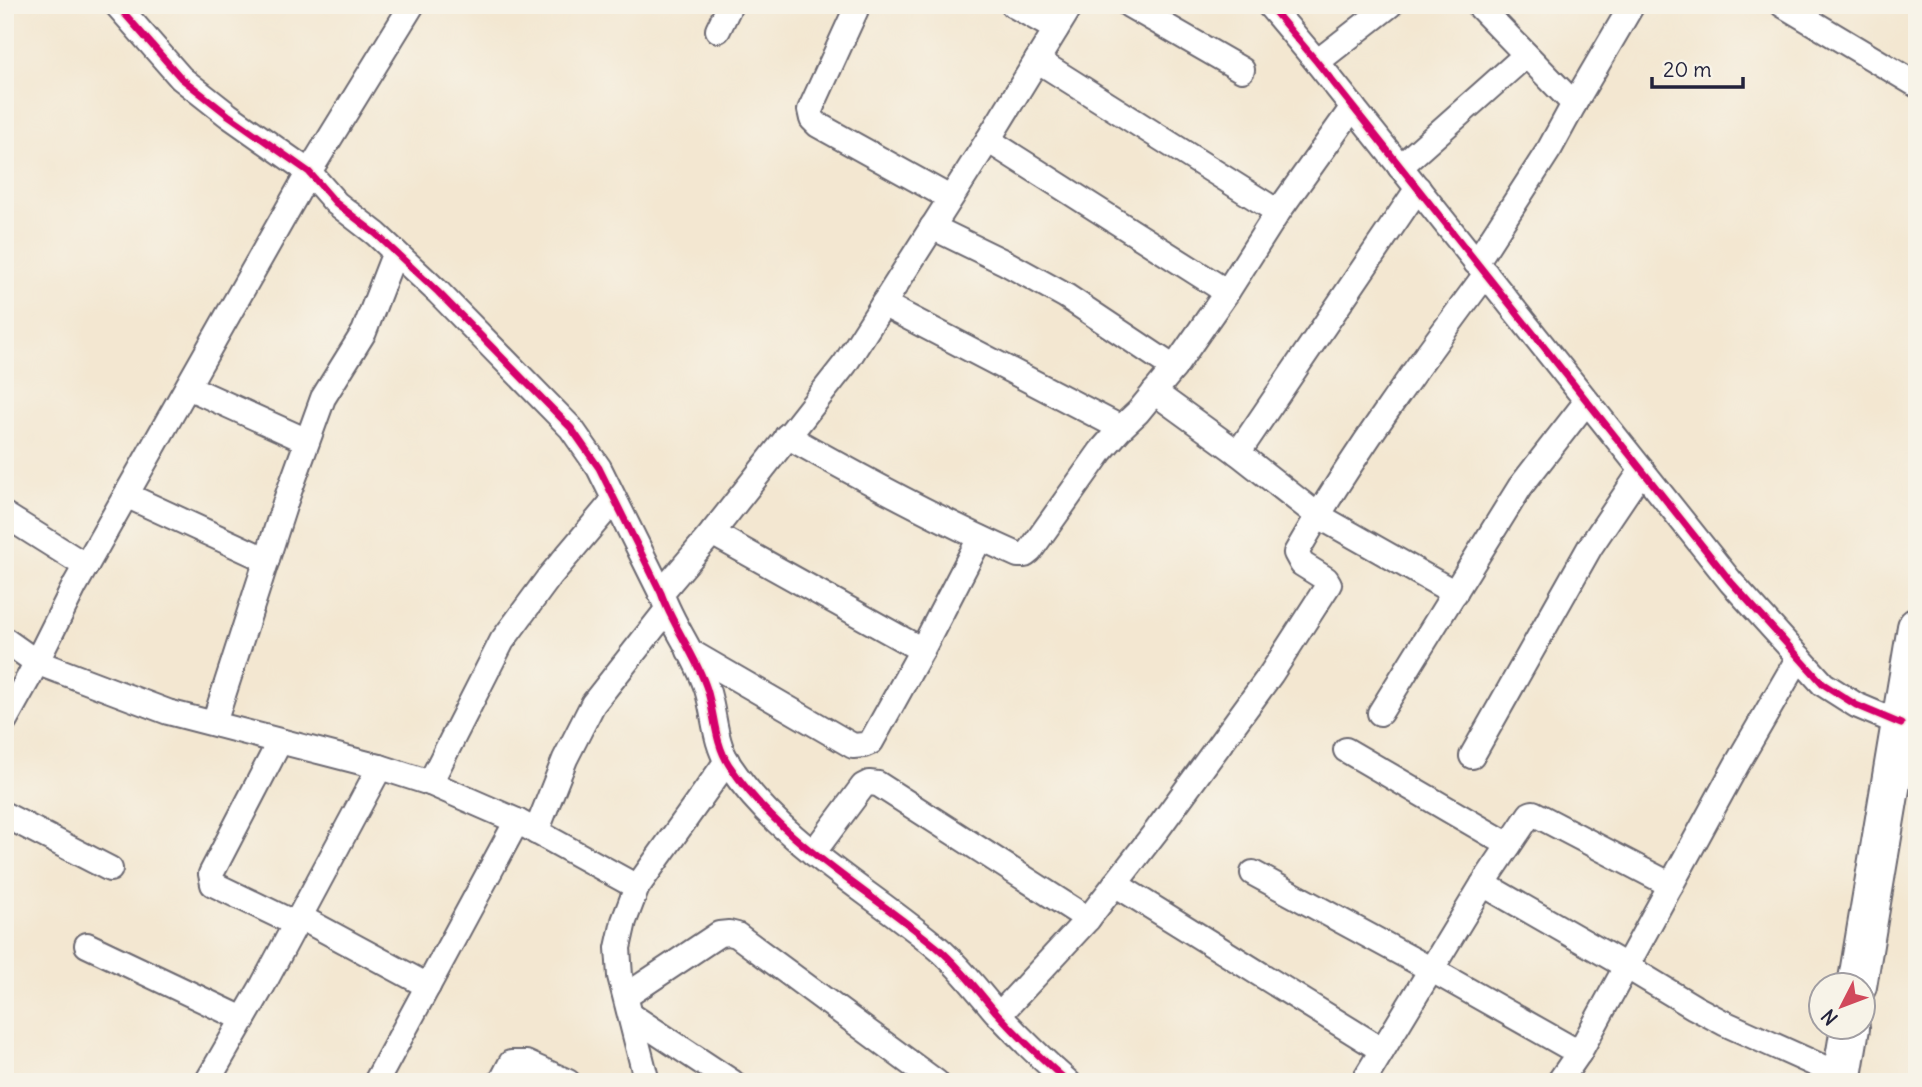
<svg xmlns="http://www.w3.org/2000/svg" width="1922" height="1087" font-family="Delius,sans-serif">
  <rect width="100%" height="100%" fill="#f7f3e8"/>
  <filter id="ink" filterUnits="userSpaceOnUse"><feTurbulence type="fractalNoise" baseFrequency=".0143" numOctaves="2"/><feDisplacementMap in="SourceGraphic" scale="14" xChannelSelector="R" yChannelSelector="G"/><feConvolveMatrix kernelMatrix="1 2 1 2 8 2 1 2 1" color-interpolation-filters="sRGB"/></filter>
  <filter id="wash" filterUnits="userSpaceOnUse"><feTurbulence type="fractalNoise" baseFrequency=".00686" numOctaves="4" result="noise"/><feDisplacementMap in="SourceGraphic" scale="28" xChannelSelector="R" yChannelSelector="G"/><feGaussianBlur stdDeviation="1.57" result="paint"/><feColorMatrix in="noise" values="0 0 0 0 0 0 0 0 0 0 0 0 0 0 0 0 0 1.4 0 .05"/><feComposite in="paint" operator="in"/></filter>
  <g filter="url(#wash)">
    <rect width="100%" height="100%" fill="#f3e7d1"/>
  </g>
  <g filter="url(#ink)">
    <g fill="none" stroke-linecap="round" stroke-linejoin="round">
      <g stroke="#6b6770" stroke-width="28">
        <g id="street">
          <path d="M117,5l64,73 47,37 81,57 27,31 40,31 62,58 133,136 28,40 62,125c12,34 35,62 46,96 8,25 7,53 22,76 53,79 139,124 210,184 21,18 39,42 57,63 23,25 47,48 72,70"/>
          <polyline points="858,5 810,110 812,119 818,125 950,198"/>
          <polyline points="1013,5 1056,29"/>
          <polyline points="1129,5 1242,70"/>
          <polyline points="1269,5 1317,62 1731,582 1823,684 1856,705 1901,724"/>
          <polyline points="1478,5 1574,104"/>
          <polyline points="1783,5 1917,85"/>
          <polyline points="718,30 730,5"/>
          <polyline points="1037,60 1278,212"/>
          <polyline points="1317,62 1390,5"/>
          <polyline points="988,140 1227,292"/>
          <polyline points="1400,167 1526,55"/>
          <polyline points="932,227 1006,263 1066,296 1174,368"/>
          <polyline points="1476,263 1550,148 1574,104 1632,5"/>
          <polyline points="883,304 1121,428"/>
          <polyline points="188,387 307,441"/>
          <polyline points="1154,392 1238,453 1317,515 1455,593"/>
          <path d="M787,436c76,43 152,84 231,119h7l5,-4 71,-100 20,-23 17,-16 36,-44 53,-76 51,-80 75,-105"/>
          <polyline points="1238,453 1418,188"/>
          <polyline points="126,495 267,560"/>
          <polyline points="5,515 86,566"/>
          <polyline points="712,533 922,650"/>
          <polyline points="661,593 712,533 845,364 988,140 1071,5"/>
          <polyline points="5,640 36,662 168,712 380,767 430,783 517,821 637,887"/>
          <polyline points="689,651 853,746 864,745 871,742 922,650 980,538"/>
          <polyline points="1380,713 1520,487 1587,401"/>
          <polyline points="5,720 29,677 75,585 309,172 412,5"/>
          <polyline points="214,723 286,500 323,398 364,332 395,252"/>
          <polyline points="280,741 211,874 213,884 296,924"/>
          <polyline points="1346,750 1509,845"/>
          <polyline points="1472,756 1590,547 1642,470"/>
          <polyline points="430,783 502,641 550,576 614,500"/>
          <polyline points="5,815 110,869"/>
          <polyline points="536,832 565,759 593,704 667,610"/>
          <polyline points="813,853 863,786 869,783 878,784 1088,919"/>
          <polyline points="1253,873 1432,970 1579,1053"/>
          <polyline points="1115,884 1382,1050"/>
          <polyline points="1483,884 1626,966 1694,1007 1724,1023 1842,1076"/>
          <polyline points="300,917 428,986"/>
          <polyline points="87,945 243,1019"/>
          <polyline points="626,996 719,934 729,933 737,935 936,1082"/>
          <path d="M999,1015l89,-96 69,-89 114,-156 58,-90 -3,-5 -24,-15 -6,-11c56,-98 123,-189 190,-279"/>
          <polyline points="632,1016 732,1082"/>
          <polyline points="207,1082 263,985 380,767"/>
          <polyline points="376,1082 517,821"/>
          <polyline points="501,1082 511,1063 526,1063 568,1082"/>
          <polyline points="647,1082 620,976 618,948 624,921 637,887 727,761"/>
          <polyline points="1363,1082 1483,884 1530,814 1533,813 1671,885"/>
          <polyline points="1559,1082 1579,1053 1737,764 1799,657"/>
        </g>
      </g>
      <g stroke="#6b6770" stroke-width="42">
        <g id="primary">
          <polyline points="1857,986 1917,627"/>
          <polyline points="1841,1082 1850,1028"/>
        </g>
      </g>
      <use href="#street" stroke="#fff" stroke-width="24"/>
      <use href="#primary" stroke="#fff" stroke-width="38"/>
      <g stroke="#f7f3e8" stroke-width="11">
        <g id="cycleway">
          <path d="M117,5l64,73 47,37 81,57 27,31 40,31 62,58 133,136 28,40 62,125c12,34 35,62 46,96 8,25 7,53 22,76 53,79 139,124 210,184 21,18 39,42 57,63 23,25 47,48 72,70"/>
          <polyline points="1269,5 1317,62 1731,582 1823,684 1856,705 1901,724"/>
        </g>
      </g>
      <use href="#cycleway" stroke="#d6006c" stroke-width="7"/>
    </g>
  </g>
  <rect width="1922" height="1087" fill="none" stroke="#f7f3e8" stroke-width="28"/>
  <g transform="translate(1842 1006) rotate(228)"><circle r="33" fill="#f7f3e8" stroke="#a29fa3" stroke-width="2"/>
  <path d="M0-5L12 26L0 18L-12 26Z" fill="#d1495b"/>
  <text y="-10" font-size="19" font-weight="bold" text-anchor="middle" fill="#22223b">N</text>
  </g>
  <path d="M1652 77v10h91v-10" fill="none" stroke="#22223b" stroke-width="3.5"/>
  <text x="1663" y="77" font-size="21" fill="#22223b" stroke="#f7f3e8" stroke-width="5" paint-order="stroke">20 m</text>
</svg>
